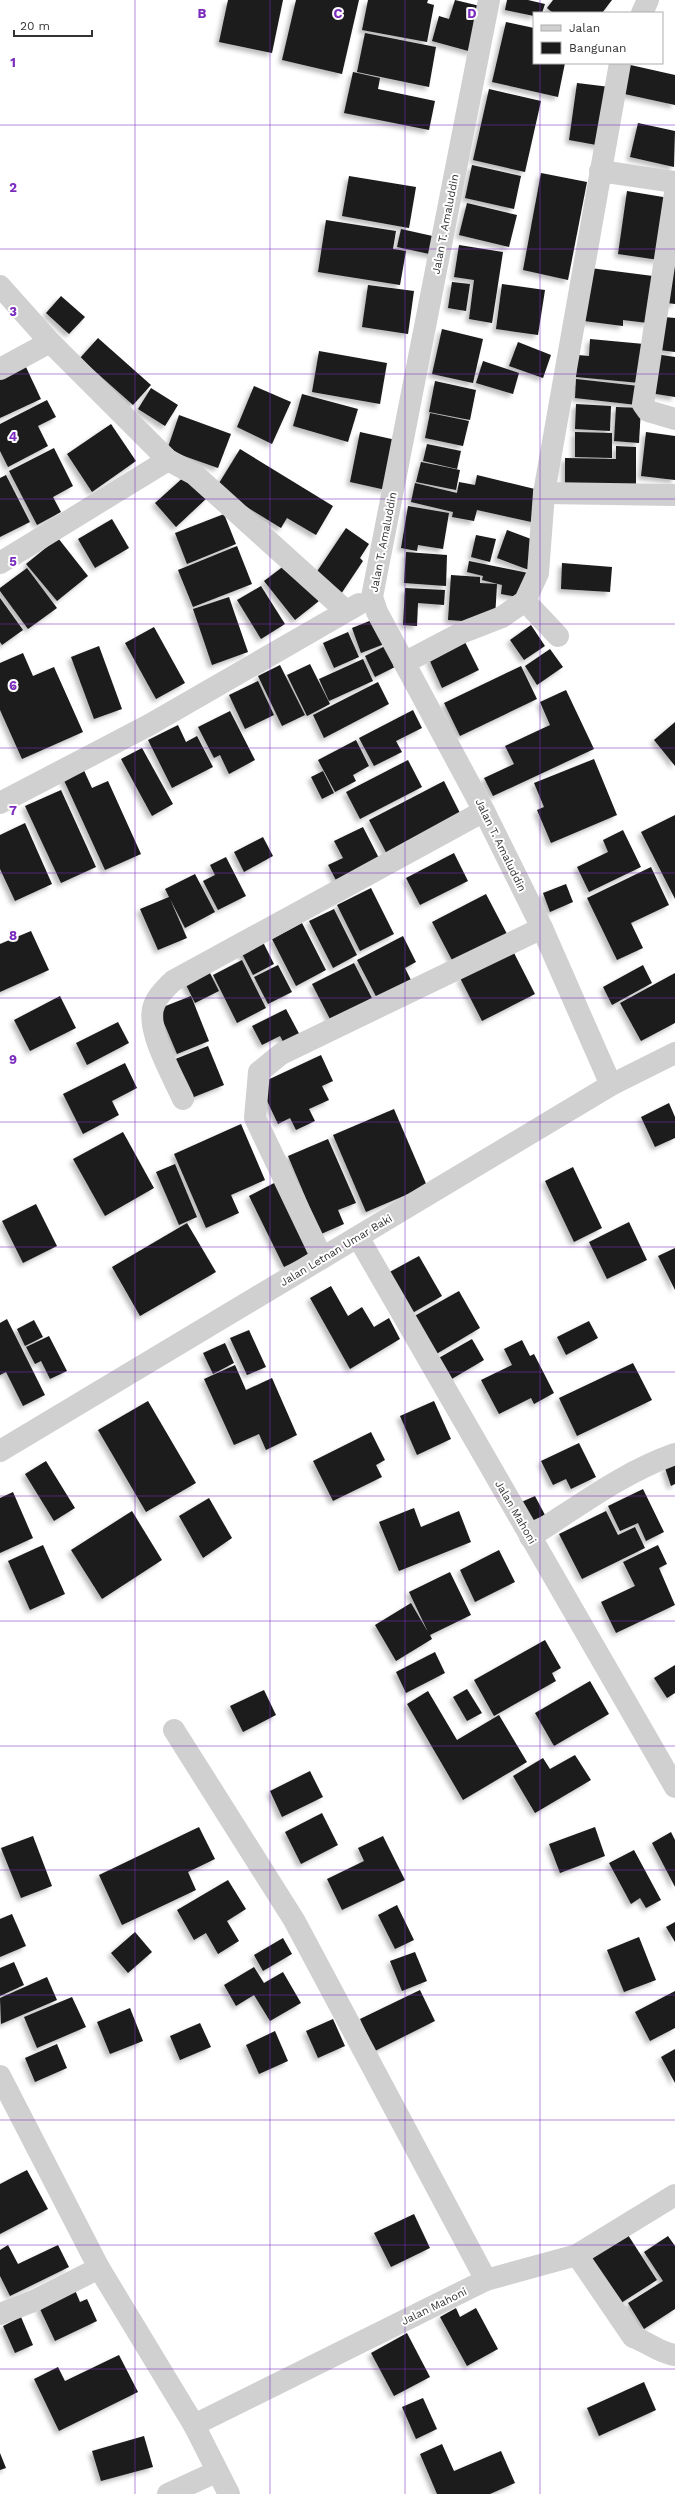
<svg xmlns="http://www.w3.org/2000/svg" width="675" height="2494" font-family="'Work Sans',sans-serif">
  <defs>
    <filter id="shadow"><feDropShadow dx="-3.5" dy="3.5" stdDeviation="2" flood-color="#0004"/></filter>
  </defs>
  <rect width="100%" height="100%" fill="#fff"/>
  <g fill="#1a1a1a" filter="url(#shadow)">
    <polygon points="228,0 283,0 272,53 219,42"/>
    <polygon points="296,0 359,0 342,74 282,60"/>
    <polygon points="368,0 428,0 427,3 434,5 427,42 362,30"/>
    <polygon points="455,0 484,7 472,52 432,41 439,16 449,19"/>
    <polygon points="507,0 528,0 545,4 542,13 534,13 534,16 505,10"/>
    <polygon points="553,0 612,0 602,13 553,13 547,8"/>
    <polygon points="506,22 534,28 534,63 565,63 558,97 492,82"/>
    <polygon points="365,33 436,47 429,87 357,72"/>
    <polygon points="626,64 675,75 675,105 620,93"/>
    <polygon points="353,72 380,78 378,89 435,101 429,130 344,113"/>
    <polygon points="577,83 610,87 602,146 569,140"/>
    <polygon points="489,89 541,101 525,172 473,160"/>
    <polygon points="638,123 675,131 674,167 630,157"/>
    <polygon points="472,165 521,176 514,209 465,198"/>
    <polygon points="541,173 587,182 568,280 523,270"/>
    <polygon points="349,176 416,187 409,228 342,216"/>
    <polygon points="627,191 669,198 659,260 618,254"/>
    <polygon points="467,203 517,215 509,247 459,235"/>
    <polygon points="326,220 396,231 393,249 406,251 400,285 318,272"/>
    <polygon points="401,229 437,237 434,255 397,247"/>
    <polygon points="675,236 675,304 667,303"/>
    <polygon points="459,245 503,252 492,323 469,319 474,280 454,277"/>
    <polygon points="590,268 653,276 648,323 623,320 623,326 584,321"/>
    <polygon points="452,282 470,284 466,311 448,308"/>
    <polygon points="502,284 545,290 538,335 496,329"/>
    <polygon points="368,285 414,291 408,334 362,327"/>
    <polygon points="61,296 85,317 69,334 46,313"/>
    <polygon points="664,317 675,318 675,352 660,350"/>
    <polygon points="442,329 483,339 473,383 432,374"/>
    <polygon points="98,338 151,385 133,405 80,358"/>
    <polygon points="590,339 644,344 640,383 576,377 578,355 589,356"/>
    <polygon points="518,342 551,355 543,378 509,366"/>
    <polygon points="319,351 387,363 380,404 312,392"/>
    <polygon points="655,354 675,357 675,397 650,393"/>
    <polygon points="483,361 519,373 513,394 476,383"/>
    <polygon points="25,365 41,399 0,418 0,377"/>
    <polygon points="576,379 639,386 637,405 575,398"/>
    <polygon points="435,381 476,390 470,420 429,412"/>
    <polygon points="254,386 291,402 272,444 237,427"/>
    <polygon points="151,388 178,405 165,426 138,409"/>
    <polygon points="302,394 358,409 348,442 293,426"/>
    <polygon points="47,400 56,417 38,426 48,446 8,467 0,451 0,424"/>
    <polygon points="576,404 611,406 610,431 575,429"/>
    <polygon points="616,407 641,408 639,443 614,441"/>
    <polygon points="430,413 469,421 463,446 425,438"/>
    <polygon points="179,415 231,434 218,468 167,450"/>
    <polygon points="111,424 136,461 92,492 67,454"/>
    <polygon points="360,432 396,440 386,490 350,482"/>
    <polygon points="575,432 612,433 612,458 575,457"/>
    <polygon points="646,432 675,436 675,480 641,476"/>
    <polygon points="427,444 461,451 457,469 423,461"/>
    <polygon points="616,446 636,447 636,486 565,484 565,458 616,459"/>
    <polygon points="54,448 73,486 53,497 61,512 37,525 9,471"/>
    <polygon points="240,449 333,506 316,535 287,518 281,528 216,488"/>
    <polygon points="421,462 460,470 456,490 416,482"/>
    <polygon points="6,475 30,522 0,537 0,478"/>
    <polygon points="186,475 207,498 176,527 155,503"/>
    <polygon points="477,475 543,491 536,523 477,510 474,521 452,517 455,502 453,512 411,502 415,483 457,493 459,482 475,485"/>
    <polygon points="408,506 449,513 443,549 418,545 417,551 401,548"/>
    <polygon points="224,514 236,544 187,564 175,533"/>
    <polygon points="112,519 129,548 95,568 78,539"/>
    <polygon points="346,528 369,544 360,558 363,561 341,594 314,576"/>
    <polygon points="507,530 539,542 529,570 497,558"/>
    <polygon points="476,535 496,539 490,562 471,557"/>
    <polygon points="58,538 88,576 57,601 26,564"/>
    <polygon points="237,546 252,584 193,607 178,570"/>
    <polygon points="406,552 447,555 446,586 404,583"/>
    <polygon points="469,561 528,573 523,598 501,594 502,585 482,580 483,576 467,572"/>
    <polygon points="289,562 319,601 295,620 264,581"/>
    <polygon points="562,563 612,567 610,592 561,589"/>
    <polygon points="27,568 57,608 28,629 0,591 0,588"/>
    <polygon points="451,575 480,577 480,583 497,584 495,618 478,622 448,620"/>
    <polygon points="261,586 285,624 261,639 237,600"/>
    <polygon points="405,588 445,590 444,605 418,603 417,626 403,625"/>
    <polygon points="229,597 248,652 212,665 193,609"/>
    <polygon points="0,598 23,630 2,645 0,642"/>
    <polygon points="377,618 387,643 361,653 352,628"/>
    <polygon points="531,625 545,646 524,660 510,640"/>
    <polygon points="154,627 185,683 156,699 125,643"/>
    <polygon points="348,632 359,657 334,668 323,643"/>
    <polygon points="465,642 479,670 442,688 429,659"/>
    <polygon points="99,646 122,709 94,719 71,657"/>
    <polygon points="385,646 395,667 375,677 365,656"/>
    <polygon points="550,649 563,667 537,685 525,666"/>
    <polygon points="23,653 33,676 54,667 83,732 22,759 0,710 0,663"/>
    <polygon points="363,659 373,681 329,701 319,679"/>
    <polygon points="310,664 330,704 307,716 287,675"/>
    <polygon points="280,665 305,715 282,726 258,676"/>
    <polygon points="521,666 537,699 460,736 444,703"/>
    <polygon points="258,681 274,715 245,729 229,695"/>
    <polygon points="378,682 389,704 324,738 313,715"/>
    <polygon points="566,690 594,749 493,796 484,778 514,764 505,746 550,725 540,702"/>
    <polygon points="413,710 422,728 396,741 402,752 374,766 359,738"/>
    <polygon points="230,711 255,760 229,774 220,755 214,758 198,727"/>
    <polygon points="675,722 675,766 654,740"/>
    <polygon points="178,725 186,742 197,736 213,767 172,788 148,740"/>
    <polygon points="356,740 369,766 353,775 356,781 335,792 318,760"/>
    <polygon points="142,748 173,804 152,816 121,759"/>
    <polygon points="594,759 617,815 551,843 537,810 544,807 534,783"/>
    <polygon points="408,760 422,787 360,819 346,792"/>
    <polygon points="82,766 92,788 108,781 141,854 105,870 62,776"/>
    <polygon points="323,771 334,793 322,799 311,777"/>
    <polygon points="444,781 463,819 389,858 369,820"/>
    <polygon points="61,790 96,867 61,883 25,806"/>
    <polygon points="675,815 675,899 641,832"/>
    <polygon points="25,823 52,884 15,901 0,869 0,835"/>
    <polygon points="363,827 382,864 339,886 328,865 343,858 334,841"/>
    <polygon points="623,830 641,867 589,892 577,867 608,852 603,840"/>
    <polygon points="263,837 273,856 244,872 234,852"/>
    <polygon points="454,853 468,881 420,905 406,878"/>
    <polygon points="226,857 246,896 218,910 203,881 215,875 210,865"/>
    <polygon points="651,867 669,905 631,923 643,948 617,960 587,898"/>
    <polygon points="195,874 215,912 185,928 170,899 187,938 158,950 140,909 169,897 165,889"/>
    <polygon points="566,884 573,902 550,912 543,893"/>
    <polygon points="371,888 394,934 360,951 337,905"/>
    <polygon points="486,894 507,934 453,962 432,922"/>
    <polygon points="334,909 357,955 333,968 309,921"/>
    <polygon points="302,923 326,970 296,986 272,939"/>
    <polygon points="31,931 49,970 0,992 0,944"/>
    <polygon points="403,936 416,962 405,968 413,984 379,1002 357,960"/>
    <polygon points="261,938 274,964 253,975 239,948"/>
    <polygon points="513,951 535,994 482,1021 460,978"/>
    <polygon points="242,960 266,1008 237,1023 213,975"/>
    <polygon points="354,963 375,1004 333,1025 312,984"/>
    <polygon points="206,965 219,991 195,1003 182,977"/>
    <polygon points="278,965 292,992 268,1004 254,977"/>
    <polygon points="643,965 652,983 612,1005 603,987"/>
    <polygon points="675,973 675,1023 641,1041 620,1003"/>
    <polygon points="60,996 76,1028 30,1051 14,1020"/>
    <polygon points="191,996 209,1041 177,1054 158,1009"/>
    <polygon points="286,1009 303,1041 287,1049 280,1036 262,1045 252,1026"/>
    <polygon points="118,1022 129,1043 87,1065 76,1043"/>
    <polygon points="208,1046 224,1085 189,1099 173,1060"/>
    <polygon points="321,1055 333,1081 322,1086 329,1100 309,1109 315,1121 296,1130 290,1118 278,1124 259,1084"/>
    <polygon points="125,1063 137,1088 112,1101 119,1115 83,1134 63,1094"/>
    <polygon points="669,1103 675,1117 675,1138 655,1147 641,1117"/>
    <polygon points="394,1109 427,1186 366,1212 333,1135"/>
    <polygon points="241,1124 265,1180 231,1195 239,1213 206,1228 174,1154"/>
    <polygon points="123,1132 154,1188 105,1216 73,1159"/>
    <polygon points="328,1139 356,1203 338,1210 344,1224 321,1234 288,1156"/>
    <polygon points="175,1164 197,1217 179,1225 156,1172"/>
    <polygon points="573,1167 602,1228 574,1242 545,1181"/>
    <polygon points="280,1180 315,1252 284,1267 249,1196"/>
    <polygon points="36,1204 57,1246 23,1263 2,1221"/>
    <polygon points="629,1222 647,1260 607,1279 589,1242"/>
    <polygon points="187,1223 216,1272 140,1316 112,1267"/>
    <polygon points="675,1248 675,1290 658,1256"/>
    <polygon points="419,1256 442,1296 409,1315 386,1274"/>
    <polygon points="331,1286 348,1316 362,1307 374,1327 389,1318 400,1339 350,1369 310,1298"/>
    <polygon points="459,1291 480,1328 433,1356 411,1318"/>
    <polygon points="7,1319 45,1395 23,1406 6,1372 0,1375 0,1323"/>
    <polygon points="34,1320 43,1337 25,1346 17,1329"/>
    <polygon points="589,1321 598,1338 566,1355 557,1337"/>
    <polygon points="249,1330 266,1367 247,1375 230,1338"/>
    <polygon points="49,1336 67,1371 50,1379 41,1361 35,1364 26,1347"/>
    <polygon points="472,1339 484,1360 450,1380 437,1359"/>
    <polygon points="522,1340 530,1356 534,1354 554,1393 534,1404 531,1398 499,1414 481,1380 512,1365 504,1349"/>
    <polygon points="225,1343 234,1363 213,1374 203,1353"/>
    <polygon points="633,1363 652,1400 577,1436 559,1398"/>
    <polygon points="235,1365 246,1390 272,1378 297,1435 266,1450 259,1434 234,1445 204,1379"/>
    <polygon points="148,1401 196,1483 146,1512 98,1430"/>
    <polygon points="434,1401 451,1439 417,1455 400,1416"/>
    <polygon points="371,1432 385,1460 376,1465 382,1477 333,1501 313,1461"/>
    <polygon points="579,1443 596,1477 571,1489 566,1479 553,1485 541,1461"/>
    <polygon points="46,1461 75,1508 54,1521 25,1474"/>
    <polygon points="675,1465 675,1484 671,1486 665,1468"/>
    <polygon points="643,1489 664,1532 646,1541 638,1523 620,1531 608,1506"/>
    <polygon points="13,1492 33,1538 0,1553 0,1498"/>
    <polygon points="535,1496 545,1515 527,1523 517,1504"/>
    <polygon points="209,1498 232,1538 203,1558 179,1516"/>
    <polygon points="414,1508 421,1527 459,1511 471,1542 399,1571 379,1522"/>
    <polygon points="132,1511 162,1560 102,1599 71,1550"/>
    <polygon points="606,1511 618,1535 635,1527 645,1548 582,1579 559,1534"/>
    <polygon points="43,1545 65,1594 30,1610 8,1561"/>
    <polygon points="658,1545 667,1564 659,1568 675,1605 616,1633 601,1602 635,1586 623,1562"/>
    <polygon points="499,1550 515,1582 475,1602 460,1570"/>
    <polygon points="450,1572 471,1615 430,1635 432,1639 396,1661 375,1625 411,1603 428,1632 409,1592"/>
    <polygon points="545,1640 561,1668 552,1673 556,1681 494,1716 474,1680"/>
    <polygon points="435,1652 445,1673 406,1693 396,1672"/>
    <polygon points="675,1665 675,1693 667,1698 654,1678"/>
    <polygon points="590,1681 609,1714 554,1746 535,1713"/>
    <polygon points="467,1689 482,1713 467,1721 453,1697"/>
    <polygon points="264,1690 276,1715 243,1732 230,1706"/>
    <polygon points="428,1691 457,1740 499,1715 527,1762 463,1800 407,1704"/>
    <polygon points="575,1755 591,1780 535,1813 513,1776 543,1758 550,1769"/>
    <polygon points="310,1771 323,1797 282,1817 270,1791"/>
    <polygon points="322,1813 338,1845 301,1864 285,1832"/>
    <polygon points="199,1827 215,1859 188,1872 196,1890 122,1925 99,1875"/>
    <polygon points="595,1827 605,1856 560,1873 549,1844"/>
    <polygon points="671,1832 675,1840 675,1887 652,1843"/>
    <polygon points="33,1836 52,1886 21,1898 1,1848"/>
    <polygon points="383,1836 405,1880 342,1910 327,1879 364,1861 358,1848"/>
    <polygon points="634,1850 661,1900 646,1908 640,1898 631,1904 609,1863"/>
    <polygon points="228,1880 246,1909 227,1921 239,1941 218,1954 206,1933 194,1940 177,1910"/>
    <polygon points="397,1905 414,1940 395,1949 378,1915"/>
    <polygon points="12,1914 26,1946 0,1957 0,1919"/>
    <polygon points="675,1922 675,1942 666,1927"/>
    <polygon points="135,1932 152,1952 128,1973 111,1953"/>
    <polygon points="639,1937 656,1980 624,1992 607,1950"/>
    <polygon points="283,1938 292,1954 263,1971 254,1955"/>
    <polygon points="415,1952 427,1981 402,1991 390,1961"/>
    <polygon points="14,1962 24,1985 0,1996 0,1968"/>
    <polygon points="254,1967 264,1983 283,1972 301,2003 270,2021 254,1995 236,2006 224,1985"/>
    <polygon points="47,1977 57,2000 1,2024 0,1998"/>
    <polygon points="420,1990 435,2021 375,2051 360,2019"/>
    <polygon points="675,1991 675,2028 650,2041 635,2012"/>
    <polygon points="72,1997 86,2027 37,2048 24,2017"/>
    <polygon points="130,2008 143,2041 110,2054 97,2022"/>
    <polygon points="333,2019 345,2046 318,2058 306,2031"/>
    <polygon points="200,2023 211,2047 180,2060 170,2036"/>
    <polygon points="275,2031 288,2061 259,2074 246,2045"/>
    <polygon points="57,2044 67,2068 35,2082 25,2058"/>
    <polygon points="675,2049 675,2083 661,2057"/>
    <polygon points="27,2170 48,2209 0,2234 0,2184"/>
    <polygon points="414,2214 430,2248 391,2267 374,2233"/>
    <polygon points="628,2235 657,2280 621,2303 592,2258"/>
    <polygon points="668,2236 675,2246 675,2309 644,2329 628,2303 663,2281 644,2252"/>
    <polygon points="8,2245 18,2264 58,2245 69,2267 10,2296 0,2276 0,2250"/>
    <polygon points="75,2290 80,2302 87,2299 97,2321 55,2341 39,2307"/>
    <polygon points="456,2308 460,2317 476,2308 498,2349 467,2366 440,2317"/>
    <polygon points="21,2317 33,2345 15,2353 3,2326"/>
    <polygon points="407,2333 430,2377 394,2396 371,2353"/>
    <polygon points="119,2355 138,2392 59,2431 34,2379 58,2367 65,2381"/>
    <polygon points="644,2382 656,2410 599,2436 587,2408"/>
    <polygon points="423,2398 437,2429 416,2439 402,2407"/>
    <polygon points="144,2436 153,2467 101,2481 92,2451"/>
    <polygon points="442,2444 454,2471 501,2451 515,2483 490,2494 437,2494 420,2454"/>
    <polygon points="0,2453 6,2468 0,2470"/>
  </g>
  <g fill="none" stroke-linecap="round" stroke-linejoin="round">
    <g stroke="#d0d0d0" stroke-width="22">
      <polyline points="489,0 372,597 377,612 484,811 542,928 611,1085"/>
      <polyline points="642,13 648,0"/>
      <polyline points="600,171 675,182"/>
      <polyline points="675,193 643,404 648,411 675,419"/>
      <polyline points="0,286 50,342 168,460 194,474 346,611"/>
      <polyline points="0,369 50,342"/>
      <polyline points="544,493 675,495"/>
      <polyline points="0,563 168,460"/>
      <polyline points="525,601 558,636"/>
      <polyline points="404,663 461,633 502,617 525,601 538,573 544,493 620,63"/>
      <polyline points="0,803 149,725 359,604"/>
      <path d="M183,1099c-10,-23 -40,-73 -28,-96 4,-9 11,-15 18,-22l311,-170"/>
      <polyline points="358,1237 675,1787"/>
      <polyline points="322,1258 255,1118 259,1072 281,1054 542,928"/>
      <polyline points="0,1451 611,1085 675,1053"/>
      <path d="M530,1537c46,-29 93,-65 145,-83"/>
      <polyline points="174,1730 294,1920 486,2280"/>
      <polyline points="0,2076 99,2268 194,2425 229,2494"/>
      <path d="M577,2255l56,82c15,5 26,16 42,18"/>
      <polyline points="0,2314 36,2300 99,2268"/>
      <polyline points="194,2425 486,2280 577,2255 675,2195"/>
      <polyline points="168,2494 216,2472"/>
    </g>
  </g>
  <path fill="none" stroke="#7b2cbf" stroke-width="1" stroke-opacity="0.55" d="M135,0v2494M270,0v2494M405,0v2494M540,0v13M540,63v2431M0,125h675M0,249h675M0,374h675M0,499h675M0,624h675M0,748h675M0,873h675M0,998h675M0,1122h675M0,1247h675M0,1372h675M0,1496h675M0,1621h675M0,1746h675M0,1870h675M0,1995h675M0,2120h675M0,2245h675M0,2369h675"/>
  <g text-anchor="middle" stroke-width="4" stroke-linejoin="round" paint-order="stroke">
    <g font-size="11" fill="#333" stroke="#fff">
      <text transform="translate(445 224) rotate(-79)" y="4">Jalan T. Amaluddin</text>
      <text transform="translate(383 542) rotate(-79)" y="4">Jalan T. Amaluddin</text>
      <text transform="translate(501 845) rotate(64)" y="4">Jalan T. Amaluddin</text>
      <text transform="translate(336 1250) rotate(-31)" y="4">Jalan Letnan Umar Baki</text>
      <text transform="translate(516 1512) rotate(60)" y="4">Jalan Mahoni</text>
      <text transform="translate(434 2306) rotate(-26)" y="4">Jalan Mahoni</text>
    </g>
  </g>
  <g font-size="13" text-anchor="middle" font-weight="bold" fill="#7b2cbf" stroke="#fff" stroke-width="4" stroke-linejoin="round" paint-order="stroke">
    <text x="202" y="18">B</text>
    <text x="338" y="18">C</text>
    <text x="472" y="18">D</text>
    <text x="13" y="67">1</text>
    <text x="13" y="192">2</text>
    <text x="13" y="316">3</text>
    <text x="13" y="441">4</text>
    <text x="13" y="566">5</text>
    <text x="13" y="690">6</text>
    <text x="13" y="815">7</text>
    <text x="13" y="940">8</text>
    <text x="13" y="1064">9</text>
  </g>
  <rect x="533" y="12" width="130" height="52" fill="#ffffff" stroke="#adadad"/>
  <rect x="541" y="25" width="20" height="6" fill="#d0d0d0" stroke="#adadad"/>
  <text x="569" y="32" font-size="12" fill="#333333">Jalan</text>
  <rect x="541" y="42" width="20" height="12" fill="#1a1a1a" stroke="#adadad"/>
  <text x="569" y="52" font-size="12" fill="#333333">Bangunan</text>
  <path d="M14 30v6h78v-6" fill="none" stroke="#333333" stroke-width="2"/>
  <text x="20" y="30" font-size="12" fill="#333333" stroke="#ffffff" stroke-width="3" paint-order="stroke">20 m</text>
</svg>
